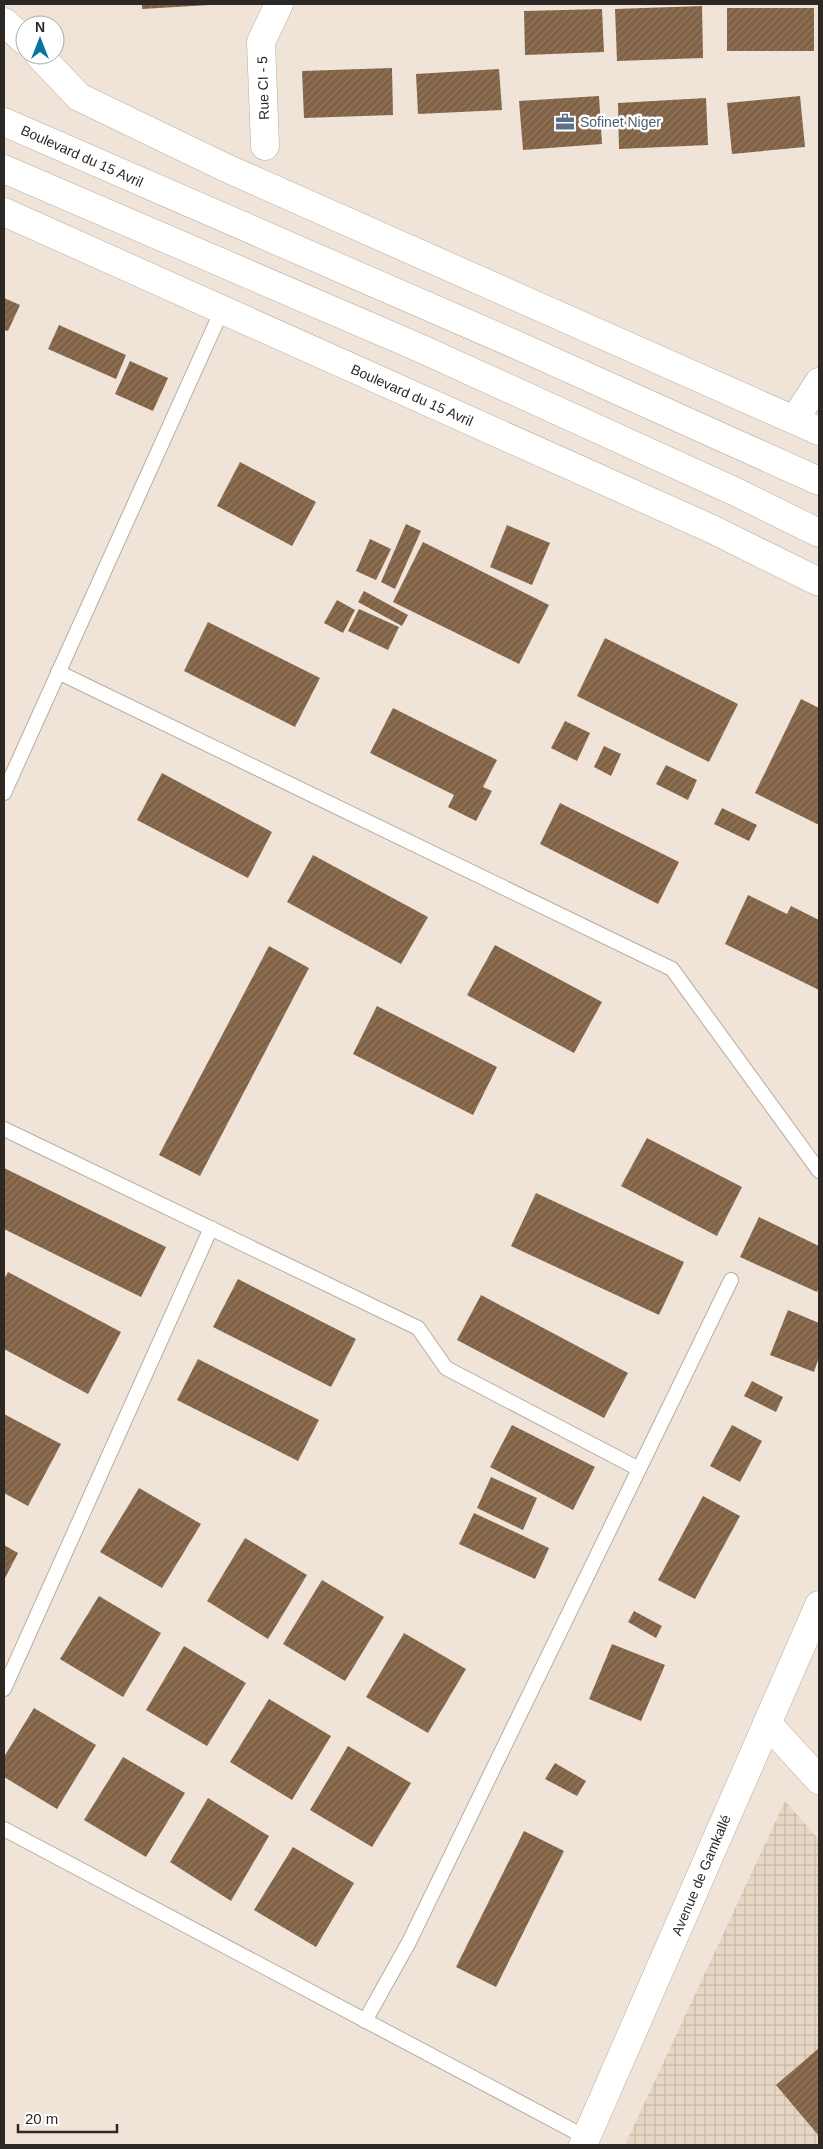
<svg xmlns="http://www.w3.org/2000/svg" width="823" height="2149" font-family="Helvetica,sans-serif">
  <defs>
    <pattern id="industrial-grid" width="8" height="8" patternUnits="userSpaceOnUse" patternTransform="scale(1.25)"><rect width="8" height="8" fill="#e8d6c5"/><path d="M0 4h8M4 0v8" fill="none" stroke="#c7b8a9"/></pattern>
    <pattern id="building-hatch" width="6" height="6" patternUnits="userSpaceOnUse" patternTransform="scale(1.25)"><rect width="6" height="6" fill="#816245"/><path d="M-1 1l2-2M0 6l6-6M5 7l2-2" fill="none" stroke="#917963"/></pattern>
  </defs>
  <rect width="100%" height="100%" fill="#f0e3d8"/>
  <polygon fill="url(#industrial-grid)" points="785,1801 819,1840 819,2145 625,2145"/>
  <g fill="url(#building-hatch)">
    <polygon points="142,4 209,4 209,5 142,9"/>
    <polygon points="702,6 703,58 617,61 615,9"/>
    <rect x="727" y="8" width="87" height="43"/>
    <polygon points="602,9 604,52 525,55 524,11"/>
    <polygon points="392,68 393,115 304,118 302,71"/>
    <polygon points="499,69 502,110 418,114 416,74"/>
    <polygon points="599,96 602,144 523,150 519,101"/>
    <polygon points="800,96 805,147 732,154 727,103"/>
    <polygon points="706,98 708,145 619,149 618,103"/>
    <polygon points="4,298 20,305 8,331 4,330"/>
    <polygon points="59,325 126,355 116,379 48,349"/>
    <polygon points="130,361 168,378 153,411 115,394"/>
    <polygon points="240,462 316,502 292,546 217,506"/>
    <polygon points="406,524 421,531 395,589 381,582"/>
    <polygon points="507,525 550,543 532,585 490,567"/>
    <polygon points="370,539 391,549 376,580 356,571"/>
    <polygon points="423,542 549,605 519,664 393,602"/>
    <polygon points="364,591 408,615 402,626 358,602"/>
    <polygon points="337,600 355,610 343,633 324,623"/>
    <polygon points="359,609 399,627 388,650 348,631"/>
    <polygon points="208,622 320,678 295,727 184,671"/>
    <polygon points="605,638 738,704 709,762 577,696"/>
    <polygon points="801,699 819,708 819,825 755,793"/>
    <polygon points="393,708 497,760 483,787 492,791 476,821 448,807 454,795 370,753"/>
    <polygon points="565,721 590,733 577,761 551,748"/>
    <polygon points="604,746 621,754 611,776 594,767"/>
    <polygon points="666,765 697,780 688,800 656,784"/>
    <polygon points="162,773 272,832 248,878 137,820"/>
    <polygon points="560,803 679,862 658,904 540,844"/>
    <polygon points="722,808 757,825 749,841 714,824"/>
    <polygon points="313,855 428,917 401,964 287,902"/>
    <polygon points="748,895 787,914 791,906 819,920 819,990 725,944"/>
    <polygon points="495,945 602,1002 574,1053 467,995"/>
    <polygon points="269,946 309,968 200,1176 159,1155"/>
    <polygon points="377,1006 497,1067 473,1115 353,1054"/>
    <polygon points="647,1138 742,1187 717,1236 621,1186"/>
    <polygon points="4,1168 166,1247 141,1297 4,1229"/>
    <polygon points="536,1193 684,1262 659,1315 511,1246"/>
    <polygon points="759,1217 819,1246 819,1287 817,1292 740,1257"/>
    <polygon points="8,1272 121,1332 88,1394 4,1349 4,1279"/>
    <polygon points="238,1279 356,1339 331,1387 213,1327"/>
    <polygon points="481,1295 628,1373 604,1418 457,1340"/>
    <polygon points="788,1310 819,1323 819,1357 814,1372 770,1355"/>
    <polygon points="198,1359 319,1420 298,1461 177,1400"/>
    <polygon points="752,1381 783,1397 776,1412 744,1396"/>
    <polygon points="4,1414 61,1444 28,1506 4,1493"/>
    <polygon points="512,1425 595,1467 573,1510 490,1467"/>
    <polygon points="732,1425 762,1441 740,1482 710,1466"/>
    <polygon points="491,1477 537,1498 523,1530 477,1508"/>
    <polygon points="139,1488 201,1524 162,1588 100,1552"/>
    <polygon points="703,1496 740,1516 695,1599 658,1580"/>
    <polygon points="474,1513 549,1548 535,1579 459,1544"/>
    <polygon points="245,1538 307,1575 268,1639 207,1601"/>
    <polygon points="4,1545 18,1553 4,1580"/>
    <polygon points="322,1580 384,1617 345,1681 283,1644"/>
    <polygon points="99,1596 161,1633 123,1697 60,1659"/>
    <polygon points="634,1611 662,1626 656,1638 628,1622"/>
    <polygon points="404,1633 466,1669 428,1733 366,1697"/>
    <polygon points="612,1644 665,1665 641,1721 589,1699"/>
    <polygon points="184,1646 246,1683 207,1746 146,1710"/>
    <polygon points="269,1699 331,1736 292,1800 230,1762"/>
    <polygon points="34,1708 96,1745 57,1809 4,1777 4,1757"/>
    <polygon points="348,1746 411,1783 372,1847 310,1810"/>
    <polygon points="123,1757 185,1793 146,1857 84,1820"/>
    <polygon points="555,1763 586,1781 577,1796 545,1779"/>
    <polygon points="208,1798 269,1836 231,1901 170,1862"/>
    <polygon points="524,1831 564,1851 496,1987 456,1967"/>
    <polygon points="293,1847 354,1883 316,1947 254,1910"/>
    <polygon points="819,2048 819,2136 776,2085"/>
  </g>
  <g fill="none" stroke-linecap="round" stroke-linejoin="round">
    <g stroke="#b8aca1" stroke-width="16">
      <g id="lane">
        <polyline points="58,672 672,969 819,1171"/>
        <polyline points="4,793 222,310"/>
        <polyline points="4,1129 418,1328 446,1368 639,1469"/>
        <polyline points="4,1689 211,1228"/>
        <polyline points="4,1829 587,2138"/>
        <polyline points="365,2021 409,1942 731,1280"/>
      </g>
    </g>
    <g stroke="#b8aca1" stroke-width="29">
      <g id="street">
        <polyline points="265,146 261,42 279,4"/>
        <polyline points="795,419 819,382"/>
        <polyline points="767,1723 819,1780"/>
        <polyline points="583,2145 819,1605"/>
      </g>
    </g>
    <g stroke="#b8aca1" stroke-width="29">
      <g id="primary">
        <polyline points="4,22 25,41"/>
        <polyline points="39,55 79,97 224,167 819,431"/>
        <polyline points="4,212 714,530 819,582"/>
      </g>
    </g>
    <g stroke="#b8aca1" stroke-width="29">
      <g id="highway">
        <polyline points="4,122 519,346 819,481"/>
        <polyline points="4,169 422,349 736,492 819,533"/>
      </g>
    </g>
    <use href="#lane" stroke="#fff" stroke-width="14"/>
    <use href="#street" stroke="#fff" stroke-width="28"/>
    <use href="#primary" stroke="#fff" stroke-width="28"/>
    <use href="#highway" stroke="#fff" stroke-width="28"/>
  </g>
  <defs>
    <g id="office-bare" transform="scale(1.5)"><path d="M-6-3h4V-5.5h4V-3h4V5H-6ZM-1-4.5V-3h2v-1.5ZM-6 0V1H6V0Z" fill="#5c6f8a" stroke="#fff" stroke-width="2.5" paint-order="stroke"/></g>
  </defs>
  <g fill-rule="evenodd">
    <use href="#office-bare" x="565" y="122"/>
  </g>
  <g text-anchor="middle" stroke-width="5" stroke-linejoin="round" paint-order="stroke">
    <g font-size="14" fill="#2d2824" stroke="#fff">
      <text transform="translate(263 88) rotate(-92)" y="5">Rue CI - 5</text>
      <text transform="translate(82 156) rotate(24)" y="5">Boulevard du 15 Avril</text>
      <text transform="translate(412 395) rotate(24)" y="5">Boulevard du 15 Avril</text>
      <text transform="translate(701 1875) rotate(-67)" y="5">Avenue de Gamkallé</text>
    </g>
    <g font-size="14" fill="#4e5e75" stroke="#fff" text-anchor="start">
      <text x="580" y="127">Sofinet Niger</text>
    </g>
  </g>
  <rect width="823" height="2149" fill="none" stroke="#2d2824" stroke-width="10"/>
  <g transform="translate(40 40)"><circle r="24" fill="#ffffff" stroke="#aba9a7"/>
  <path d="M0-4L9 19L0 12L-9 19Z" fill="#06759f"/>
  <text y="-8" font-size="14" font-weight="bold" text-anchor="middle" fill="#2d2824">N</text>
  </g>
  <path d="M18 2124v8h99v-8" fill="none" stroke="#2d2824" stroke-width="2.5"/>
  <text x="25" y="2124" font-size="15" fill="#2d2824" stroke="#ffffff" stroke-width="4" paint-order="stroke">20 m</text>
</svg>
